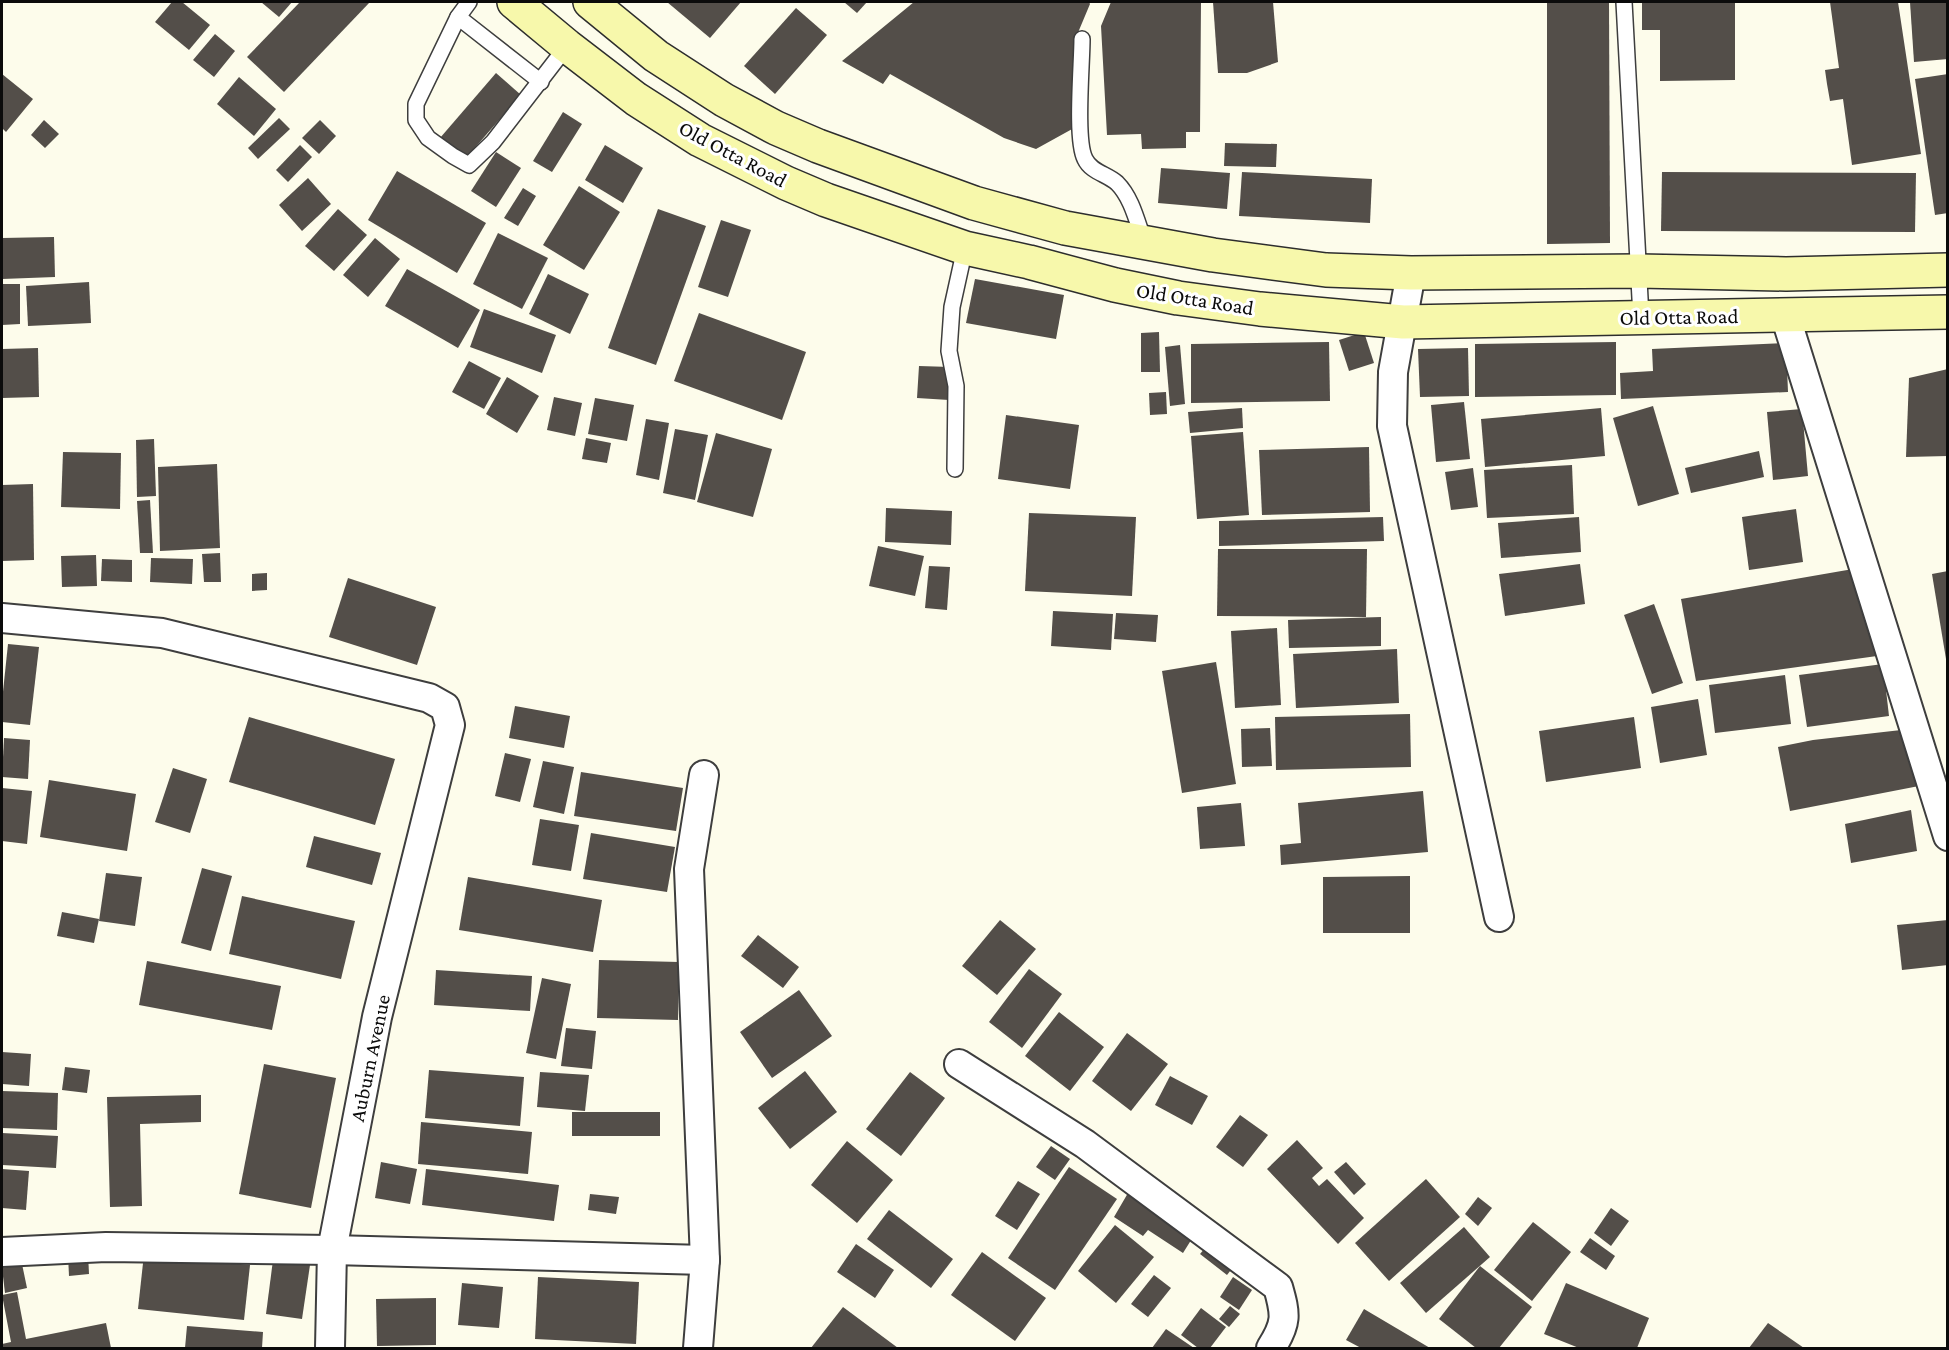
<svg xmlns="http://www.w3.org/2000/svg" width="1949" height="1350" font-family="'Crimson Pro',serif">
  <rect width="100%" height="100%" fill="#fdfceb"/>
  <g fill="#534e49">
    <polygon points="172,2 182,2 210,25 189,50 155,22"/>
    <polygon points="261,2 292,2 279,17"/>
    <polygon points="300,2 370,2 284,92 247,57"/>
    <polygon points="667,2 741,2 710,38"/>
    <polygon points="844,2 867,2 857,13"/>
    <polygon points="914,2 1089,2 1090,4 1077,35 1074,128 1036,149 1004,138 890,74 883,84 842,61"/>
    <polygon points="1111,2 1201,2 1200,132 1186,132 1186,148 1142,149 1141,134 1107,135 1101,26"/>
    <polygon points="1213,2 1273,2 1278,62 1247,73 1218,73"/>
    <polygon points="1547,2 1609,2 1610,243 1547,244"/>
    <polygon points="1642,2 1735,2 1735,80 1660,81 1660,30 1642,30"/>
    <polygon points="1830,2 1898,2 1921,154 1852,165 1843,99 1830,101 1827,84 1825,70 1839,68"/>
    <polygon points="1910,2 1948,2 1948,59 1914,62"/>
    <polygon points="796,8 827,35 775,94 744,66"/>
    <polygon points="215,34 235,51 214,77 193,60"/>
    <polygon points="496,73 521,95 465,159 440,138"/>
    <polygon points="2,74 33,99 6,132 2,128"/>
    <polygon points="1948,74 1948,213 1935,215 1915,79"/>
    <polygon points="239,77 276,109 254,136 217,104"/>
    <polygon points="563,112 582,124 552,172 533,161"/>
    <polygon points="279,118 290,129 258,159 248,148"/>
    <polygon points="44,120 59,134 45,148 31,135"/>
    <polygon points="320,120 336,136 319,154 302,138"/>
    <polygon points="1225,143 1277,144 1276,167 1224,166"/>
    <polygon points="300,145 312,157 288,182 276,170"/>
    <polygon points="605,145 643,168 623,203 585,180"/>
    <polygon points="496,152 521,168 496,207 471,191"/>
    <polygon points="1161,168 1230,173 1227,209 1158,203"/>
    <polygon points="397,171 486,223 457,273 368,220"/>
    <polygon points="1242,172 1372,179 1370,223 1239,216"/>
    <polygon points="1662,172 1916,173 1915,232 1661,231"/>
    <polygon points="308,178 331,204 302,231 279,205"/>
    <polygon points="579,186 620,212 584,270 543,245"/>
    <polygon points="523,188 536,196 518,226 504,218"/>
    <polygon points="338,209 367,235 334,271 305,246"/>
    <polygon points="658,209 706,226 656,365 608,348"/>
    <polygon points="721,220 751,230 728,297 698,287"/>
    <polygon points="498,233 548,258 522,309 473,284"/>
    <polygon points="54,237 55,277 2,279 2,238"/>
    <polygon points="375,238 400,259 368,297 343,275"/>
    <polygon points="407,269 480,310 458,348 385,306"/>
    <polygon points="548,274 589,294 570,334 529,314"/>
    <polygon points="975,279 1064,295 1056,339 966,323"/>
    <polygon points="89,282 91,323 28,326 26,286"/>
    <polygon points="2,284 20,284 20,324 2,325"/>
    <polygon points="484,309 556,335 542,373 470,347"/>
    <polygon points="699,313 806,352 782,420 674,381"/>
    <polygon points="1159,332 1160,372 1141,372 1141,333"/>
    <polygon points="1364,332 1374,363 1349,371 1339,340"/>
    <polygon points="1329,342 1330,401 1191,403 1191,344"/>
    <polygon points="1616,342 1616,395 1475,397 1475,344"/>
    <polygon points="1786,343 1788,392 1621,399 1620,373 1653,371 1652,349"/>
    <polygon points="1180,345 1185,404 1170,406 1165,347"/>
    <polygon points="38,348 39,397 2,398 2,349"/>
    <polygon points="1468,348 1469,396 1420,397 1418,349"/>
    <polygon points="469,361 501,378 484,409 452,392"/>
    <polygon points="919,366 951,367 949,400 917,398"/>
    <polygon points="1948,369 1948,456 1906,457 1909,378"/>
    <polygon points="507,377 539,396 517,433 486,414"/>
    <polygon points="1166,392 1167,414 1150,415 1149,393"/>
    <polygon points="554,397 582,403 575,436 547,430"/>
    <polygon points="595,398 634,405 627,441 588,434"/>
    <polygon points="1464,402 1470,459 1436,462 1431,405"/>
    <polygon points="1653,406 1679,494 1638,506 1613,418"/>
    <polygon points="1242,408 1243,428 1190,433 1188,412"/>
    <polygon points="1601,408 1605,456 1485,467 1481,419"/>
    <polygon points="1802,409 1808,476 1773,480 1767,412"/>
    <polygon points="1006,415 1079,425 1070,489 998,479"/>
    <polygon points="646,419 669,423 659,480 636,475"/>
    <polygon points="675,429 708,435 695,500 663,493"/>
    <polygon points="1243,432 1249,515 1197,519 1191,436"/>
    <polygon points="716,433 772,449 753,517 697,502"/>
    <polygon points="586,438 611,443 607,463 582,459"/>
    <polygon points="154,439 156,496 137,497 136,440"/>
    <polygon points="1369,447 1370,512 1262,515 1259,450"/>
    <polygon points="1759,451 1764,477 1691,493 1685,468"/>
    <polygon points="63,452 121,453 120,509 61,507"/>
    <polygon points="217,464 220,548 160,551 158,467"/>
    <polygon points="1572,465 1574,514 1487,518 1484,470"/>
    <polygon points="1473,468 1478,507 1451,510 1445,472"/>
    <polygon points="33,484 34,560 2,561 2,485"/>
    <polygon points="150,500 153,553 140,553 137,501"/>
    <polygon points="886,508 952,511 951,545 885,542"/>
    <polygon points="1796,509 1803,562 1749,570 1742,517"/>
    <polygon points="1029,513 1136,517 1132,596 1025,591"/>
    <polygon points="1383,517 1384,541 1219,546 1219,521"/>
    <polygon points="1579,517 1581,552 1501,558 1498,523"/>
    <polygon points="878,546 924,556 915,596 869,586"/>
    <polygon points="1218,549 1367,549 1366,617 1217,616"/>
    <polygon points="220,553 221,582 204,582 202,554"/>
    <polygon points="96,555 97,586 62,587 61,556"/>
    <polygon points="151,558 193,559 192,584 150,582"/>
    <polygon points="102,559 132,560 132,582 101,581"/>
    <polygon points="1580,564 1585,604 1505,616 1499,574"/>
    <polygon points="929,566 950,567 947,610 925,608"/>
    <polygon points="1853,569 1877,656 1696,681 1681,599"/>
    <polygon points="1948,571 1948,659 1946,659 1932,574"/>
    <polygon points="267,573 267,590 252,591 252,574"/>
    <polygon points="348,578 436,607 417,665 329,637"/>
    <polygon points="1654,604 1683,683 1652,694 1624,615"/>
    <polygon points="1053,611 1113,614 1111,650 1051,646"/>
    <polygon points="1116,613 1158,615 1156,642 1114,639"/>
    <polygon points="1381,617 1381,646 1289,648 1288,620"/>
    <polygon points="1277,628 1281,705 1235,708 1231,631"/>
    <polygon points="8,644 39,647 30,725 2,722 2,701"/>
    <polygon points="1397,649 1399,703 1296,708 1293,654"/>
    <polygon points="1216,662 1236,784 1182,793 1162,671"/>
    <polygon points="1883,664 1889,716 1807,727 1799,675"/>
    <polygon points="1785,675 1791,724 1715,733 1709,685"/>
    <polygon points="1698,699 1707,755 1660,763 1651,707"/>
    <polygon points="515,706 570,716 564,748 509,738"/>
    <polygon points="1410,714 1411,767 1276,770 1275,717"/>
    <polygon points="249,717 395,759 375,825 229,782"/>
    <polygon points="1634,717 1641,768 1546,782 1539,731"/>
    <polygon points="1270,728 1272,766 1242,767 1241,729"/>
    <polygon points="1910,729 1919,786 1790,811 1778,747 1813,740"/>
    <polygon points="4,738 30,740 28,779 2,777"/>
    <polygon points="505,753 531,759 520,802 495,796"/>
    <polygon points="543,761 574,767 564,814 533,807"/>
    <polygon points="173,768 207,779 190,833 155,822"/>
    <polygon points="581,772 683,788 676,831 574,816"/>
    <polygon points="49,780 136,794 127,851 40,837"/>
    <polygon points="2,788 32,791 27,844 2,841"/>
    <polygon points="1423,791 1428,852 1281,865 1280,845 1301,843 1298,803"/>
    <polygon points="1241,803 1245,846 1200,849 1197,807"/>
    <polygon points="1911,810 1917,851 1851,863 1845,824"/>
    <polygon points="540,819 579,825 571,871 532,865"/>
    <polygon points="591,833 675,847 667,892 583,879"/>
    <polygon points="314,836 381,853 372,885 306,867"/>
    <polygon points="202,868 232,876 211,951 181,943"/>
    <polygon points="106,873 142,877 135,926 99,921"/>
    <polygon points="1410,876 1410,933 1323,933 1323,877"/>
    <polygon points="468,877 602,900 593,952 459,930"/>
    <polygon points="242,896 355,921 341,979 229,954"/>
    <polygon points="62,912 99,919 94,943 57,936"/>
    <polygon points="1000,920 1036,949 997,995 962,966"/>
    <polygon points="1948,920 1948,965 1902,970 1897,925"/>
    <polygon points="758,935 799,967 783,988 741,956"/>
    <polygon points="599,960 679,962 678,1020 597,1018"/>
    <polygon points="147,961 281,986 272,1030 139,1005"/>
    <polygon points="1029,969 1062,994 1022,1048 989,1022"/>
    <polygon points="436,970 532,976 530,1011 434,1005"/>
    <polygon points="542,978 571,984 556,1059 526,1053"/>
    <polygon points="799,990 832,1036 772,1078 740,1032"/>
    <polygon points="1059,1012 1104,1047 1070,1091 1025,1056"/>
    <polygon points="566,1028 596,1031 592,1069 561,1066"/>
    <polygon points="1127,1033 1168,1064 1131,1111 1092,1081"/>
    <polygon points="2,1052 31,1054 29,1086 2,1084"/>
    <polygon points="264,1064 336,1078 311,1208 239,1194"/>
    <polygon points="65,1067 90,1070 87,1093 62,1090"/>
    <polygon points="429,1070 524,1077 520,1126 425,1118"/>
    <polygon points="805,1071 837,1112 790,1149 758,1108"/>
    <polygon points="540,1072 589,1075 585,1111 537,1107"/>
    <polygon points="910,1072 945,1098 901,1156 866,1129"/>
    <polygon points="1170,1076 1208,1096 1192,1125 1155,1105"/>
    <polygon points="2,1091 58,1093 57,1130 2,1128"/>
    <polygon points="201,1095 201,1122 140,1124 142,1206 110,1207 107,1097"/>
    <rect x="572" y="1112" width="88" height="24"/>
    <polygon points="1240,1115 1268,1135 1243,1167 1216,1147"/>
    <polygon points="421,1122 532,1132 528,1174 418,1164"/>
    <polygon points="2,1133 58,1136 56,1168 2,1165"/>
    <polygon points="1297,1140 1323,1168 1312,1178 1319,1186 1327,1179 1364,1218 1338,1244 1267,1169"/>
    <polygon points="847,1141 893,1180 857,1223 811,1185"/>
    <polygon points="1051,1146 1070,1159 1055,1180 1036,1167"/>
    <polygon points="381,1162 417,1169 410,1204 375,1198"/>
    <polygon points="1346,1162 1366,1184 1354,1195 1334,1172"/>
    <polygon points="1069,1167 1117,1199 1055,1290 1008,1258"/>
    <polygon points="2,1169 29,1171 26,1210 2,1208"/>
    <polygon points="426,1169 559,1185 554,1221 422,1205"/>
    <polygon points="1426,1179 1460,1217 1389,1281 1355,1243"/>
    <polygon points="1018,1181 1040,1194 1017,1230 995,1216"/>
    <polygon points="1128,1193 1193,1237 1183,1253 1148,1230 1143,1236 1114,1217"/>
    <polygon points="590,1194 619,1197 616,1214 588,1210"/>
    <polygon points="1478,1197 1492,1208 1478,1226 1465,1214"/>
    <polygon points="1611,1208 1629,1221 1611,1246 1594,1233"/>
    <polygon points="889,1210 953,1259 931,1288 867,1239"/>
    <polygon points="1533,1222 1571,1252 1532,1301 1494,1270"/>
    <polygon points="1115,1225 1154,1257 1116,1303 1078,1271"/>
    <polygon points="1464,1227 1490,1257 1426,1313 1400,1283"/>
    <polygon points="1590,1238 1615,1256 1606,1270 1580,1252"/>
    <polygon points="1211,1241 1237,1262 1227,1275 1200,1254"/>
    <polygon points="856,1244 894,1270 875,1298 837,1272"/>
    <polygon points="982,1252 1046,1298 1015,1341 951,1295"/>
    <polygon points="88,1253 89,1274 69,1276 68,1255"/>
    <polygon points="144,1254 250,1265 244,1320 138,1309"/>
    <polygon points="273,1260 310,1265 302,1319 266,1314"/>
    <polygon points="22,1264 27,1288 5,1293 2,1268"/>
    <polygon points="1480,1266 1532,1307 1499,1348 1476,1348 1439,1319"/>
    <polygon points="1154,1275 1171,1288 1148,1317 1131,1304"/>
    <polygon points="538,1277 639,1282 636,1344 535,1339"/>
    <polygon points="1233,1277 1252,1290 1239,1310 1220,1297"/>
    <polygon points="462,1283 503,1287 499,1328 458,1325"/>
    <polygon points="1566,1283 1649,1318 1637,1348 1579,1348 1544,1334"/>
    <polygon points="17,1292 26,1339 106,1323 111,1348 2,1348 2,1344 11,1342 2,1295"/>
    <polygon points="436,1298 436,1345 377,1346 376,1299"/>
    <polygon points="1230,1306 1240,1314 1229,1327 1219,1319"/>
    <polygon points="843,1307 898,1348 811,1348"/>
    <polygon points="1201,1308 1226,1327 1210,1348 1198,1348 1181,1335"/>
    <polygon points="1364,1309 1430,1348 1361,1348 1346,1340"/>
    <polygon points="1768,1323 1804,1348 1749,1348"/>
    <polygon points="187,1326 263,1332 262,1348 185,1348"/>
    <polygon points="1166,1329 1194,1348 1152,1348"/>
  </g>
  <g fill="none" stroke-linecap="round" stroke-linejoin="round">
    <g stroke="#3e3e3e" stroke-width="18">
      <g id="lane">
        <polyline points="469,2 458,17 416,104 416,120 428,138 453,156 469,165 493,142 567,46"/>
        <polyline points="1624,2 1641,317"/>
        <polyline points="458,17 541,82"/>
        <path d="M1082,39c0,25 -7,101 3,120 6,13 22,15 32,24 15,15 20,39 27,58"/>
        <polyline points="955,469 956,386 949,351 952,307 965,248"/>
      </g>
    </g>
    <g stroke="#3e3e3e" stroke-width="32">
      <g id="street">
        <polyline points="1411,273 1393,372 1392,426 1499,917"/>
        <polyline points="1785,315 1948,836"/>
        <polyline points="2,618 162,633 429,698 445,707 450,725 377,1017 332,1250 330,1348"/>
        <path d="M959,1064l126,80 193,143c8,28 9,36 -7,61"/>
        <polyline points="2,1252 106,1247 332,1250 705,1260"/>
        <polyline points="698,1348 705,1260 689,869 704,775"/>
      </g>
    </g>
    <g stroke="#2d2d2d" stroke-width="36">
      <g id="secondary">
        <polyline points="514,2 567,46 636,99 700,140 786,183 826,200 965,248 1029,262 1115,285 1178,298 1260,309 1403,322 1948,312"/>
        <polyline points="590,2 656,56 724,100 776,128 818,146 974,203 1065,228 1213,255 1326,270 1411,273 1639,271 1786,274 1948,270"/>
      </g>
    </g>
    <use href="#lane" stroke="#fff" stroke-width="15"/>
    <use href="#street" stroke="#fff" stroke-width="28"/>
    <use href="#secondary" stroke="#f7f8ab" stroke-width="33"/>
  </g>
  <g text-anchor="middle" stroke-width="6" stroke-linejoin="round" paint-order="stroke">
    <g font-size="21" fill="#0b0b0b" stroke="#fff">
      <text transform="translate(733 154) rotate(28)" y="7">Old Otta Road</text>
      <text transform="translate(1195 299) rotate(9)" y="7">Old Otta Road</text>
      <text transform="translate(1679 317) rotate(-1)" y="7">Old Otta Road</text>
      <text transform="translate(370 1058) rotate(-78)" y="7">Auburn Avenue</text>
    </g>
  </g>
  <rect width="1949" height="1350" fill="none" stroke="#0b0b0b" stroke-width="6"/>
</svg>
